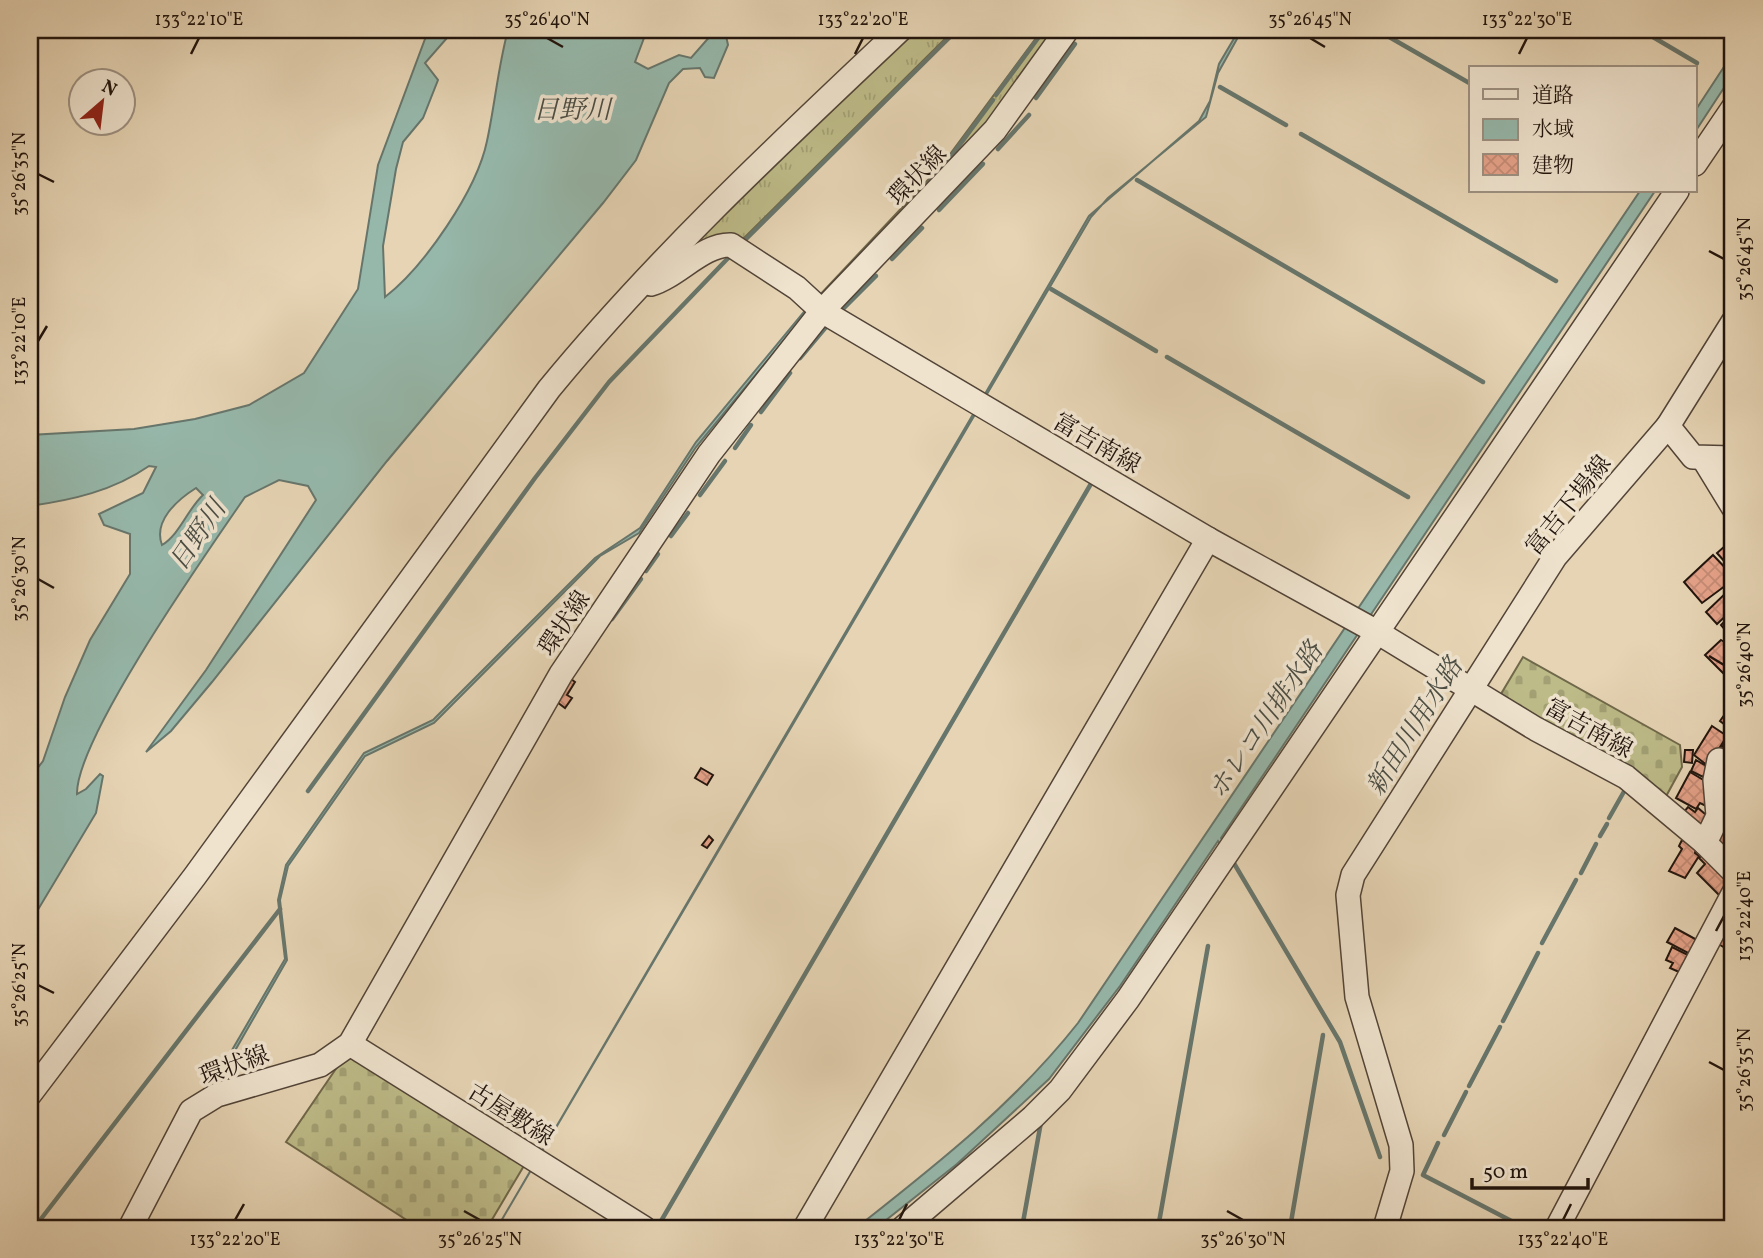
<svg xmlns="http://www.w3.org/2000/svg" width="1763" height="1258" font-family="Vollkorn,'Noto Serif JP',serif">
  <defs>
    <pattern id="grass-tufts" width="24" height="20" patternUnits="userSpaceOnUse" patternTransform="scale(1.75)"><rect width="24" height="20" fill="#bdbb88"/><path d="M3 7l-1-3M5 7V3M7 7l1-3M15 17l-1-3M17 17v-4M19 17l1-3" fill="none" stroke="#a2a074"/></pattern>
    <pattern id="cemetery-stones" width="16" height="16" patternUnits="userSpaceOnUse" patternTransform="scale(1.75)"><rect width="16" height="16" fill="#bdbb88"/><path d="M2 7V4a2 2 0 0 1 4 0v3zM10 15v-3a2 2 0 0 1 4 0v3z" fill="#a2a074"/></pattern>
    <pattern id="building-cross-hatch" width="8" height="8" patternUnits="userSpaceOnUse" patternTransform="scale(1.75)"><rect width="8" height="8" fill="#e5a289"/><path d="M0 0l8 8M0 8l8-8" fill="none" stroke="#c48b75"/></pattern>
  </defs>
  <rect width="100%" height="100%" fill="#e6d4b4"/>
  <filter id="stains"><feTurbulence type="fractalNoise" baseFrequency=".00286" numOctaves="4"/><feColorMatrix values="0 0 0 0 .2 0 0 0 0 .09 0 0 0 0 .02 0 0 0 .5 -.17"/></filter>
  <radialGradient id="worn" r=".72"><stop offset=".6" stop-color="#630" stop-opacity="0"/><stop offset="1" stop-color="#630" stop-opacity=".3"/></radialGradient>
  <g fill="url(#grass-tufts)" stroke="#6f684a" stroke-width="2">
    <polygon points="908,30 954,30 738,244 663,277 705,230"/>
    <polygon points="1042,30 1059,30 988,126 825,299 816,299 942,165"/>
  </g>
  <g fill="url(#cemetery-stones)" stroke="#6f684a" stroke-width="2">
    <polygon points="1523,657 1680,745 1682,767 1664,800 1498,699"/>
    <polygon points="344,1057 356,1058 525,1164 487,1228 419,1228 286,1142"/>
  </g>
  <g fill="#96b8ab" stroke="#67766c" stroke-width="2" fill-rule="evenodd">
    <path d="M433,30h21l-29,33 13,17 -15,38 -20,24 -7,27 -13,77 2,51c39,-30 92,-107 102,-156 8,-37 11,-74 21,-111h139l-12,32 13,7 31,-14 12,3 21,-24 13,-3 3,14 -14,33 -9,-1 -5,-9 -17,1 -14,14 -33,77 -33,43 -216,258 -175,221 -41,49 -25,21 60,-82 110,-170 -8,-14 -29,-6 -34,17c-37,54 -169,241 -168,297l9,-5 14,-15 3,2 -7,37 -66,110v-145l13,-17 22,-64 25,-57 40,-66v-40l-26,-9 -5,-11 44,-21 13,-26 -7,-1c-36,25 -77,34 -119,40v-71l104,-6 61,-10 54,-14 55,-32 54,-84 20,-124 47,-126zM196,488l7,7c-16,15 -23,39 -41,50 -9,-24 15,-45 34,-57z"/>
    <polygon points="1239,30 1242,30 1218,73 1206,117 1108,198 1091,217 497,1228 1089,216 1199,121 1210,101 1219,64"/>
    <polygon points="1733,53 1733,74 1695,132 1695,111"/>
    <path d="M1640,191h15l-434,647 12,19 -3,3 -12,-19 -98,145 -71,93 -92,85 -81,64h-20c80,-63 158,-124 222,-205z"/>
    <polygon points="808,307 810,309 696,447 639,533 600,556 434,723 365,756 288,866 280,900 287,960 217,1082 143,1228 214,1081 285,959 278,900 286,865 364,753 433,720 595,558 640,528 696,442"/>
  </g>
  <g fill="none" stroke-linecap="round" stroke-linejoin="round">
    <g stroke="#67766c" stroke-width="4.5">
      <polyline points="1377,30 1471,84"/>
      <polyline points="1641,30 1697,63"/>
      <polyline points="1220,87 1286,125"/>
      <polyline points="996,95 1044,30"/>
      <polyline points="1036,98 1075,44"/>
      <polyline points="1301,134 1556,281"/>
      <polyline points="998,149 1029,115"/>
      <polyline points="1137,180 1483,382"/>
      <polyline points="926,186 944,166 993,100"/>
      <polyline points="939,210 983,164"/>
      <polyline points="743,242 957,30"/>
      <polyline points="892,259 922,228"/>
      <polyline points="1051,289 1156,351"/>
      <polyline points="841,311 876,276"/>
      <polyline points="1167,357 1408,497"/>
      <polyline points="800,358 826,327"/>
      <polyline points="761,412 790,373"/>
      <polyline points="735,448 751,425"/>
      <polyline points="700,495 725,461"/>
      <polyline points="671,536 688,513"/>
      <polyline points="646,571 658,554"/>
      <polyline points="612,619 641,579"/>
      <polyline points="308,791 535,478 609,382 732,254"/>
      <polyline points="1609,818 1626,788"/>
      <polyline points="1600,836 1607,824"/>
      <polyline points="1232,860 1340,1042 1380,1157"/>
      <polyline points="1581,873 1596,844"/>
      <polyline points="1542,943 1576,880"/>
      <polyline points="1503,1021 1538,953"/>
      <polyline points="1469,1086 1500,1027"/>
      <polyline points="1444,1135 1466,1092"/>
      <polyline points="1438,1143 1423,1175 1525,1228"/>
      <polyline points="34,1228 280,909"/>
      <polyline points="657,1228 1092,482"/>
      <polyline points="1022,1228 1041,1122"/>
      <polyline points="1158,1228 1208,946"/>
      <polyline points="1290,1228 1323,1035"/>
    </g>
  </g>
  <g fill="url(#building-cross-hatch)" stroke="#21140d" stroke-width="2">
    <polygon points="1733,539 1733,571 1717,553"/>
    <polygon points="1713,555 1732,575 1726,580 1729,583 1702,603 1684,582"/>
    <polygon points="1730,589 1733,609 1717,624 1706,612"/>
    <polygon points="1733,613 1733,637 1732,638 1721,625"/>
    <polygon points="1721,640 1733,647 1733,666 1725,675 1705,655"/>
    <polygon points="571,679 575,682 567,695 572,698 565,708 557,702"/>
    <polygon points="1732,704 1733,705 1733,731 1720,721"/>
    <polygon points="1712,726 1727,736 1708,766 1694,755"/>
    <polygon points="1729,735 1733,738 1733,761 1719,752"/>
    <polygon points="1685,750 1693,750 1692,763 1684,762"/>
    <polygon points="1696,760 1708,767 1703,777 1691,771"/>
    <polygon points="701,768 713,775 707,785 695,778"/>
    <polygon points="1690,772 1710,784 1705,795 1710,798 1706,806 1700,803 1696,809 1676,798"/>
    <polygon points="1727,785 1733,789 1733,833 1723,852 1711,840 1731,800 1725,797"/>
    <polygon points="1688,807 1695,812 1698,808 1712,820 1706,830 1683,813"/>
    <polygon points="709,836 713,840 707,848 702,845"/>
    <polygon points="1682,840 1696,848 1695,853 1699,856 1685,878 1669,871 1682,849 1679,846"/>
    <polygon points="1702,855 1731,883 1720,896 1697,873 1705,864 1699,858"/>
    <polygon points="1675,928 1697,940 1690,954 1667,942"/>
    <polygon points="1723,933 1733,939 1733,953 1717,943"/>
    <polygon points="1672,947 1692,957 1679,972 1670,968 1673,963 1666,960"/>
  </g>
  <g fill="none" stroke-linecap="round" stroke-linejoin="round">
    <g stroke="#524437" stroke-width="26">
      <g id="minor">
        <polyline points="1695,164 1733,108"/>
        <path d="M651,284c27,-8 52,-40 80,-39l66,43 25,23 386,228 169,93 159,97 90,48 79,66 28,28"/>
        <polyline points="1668,426 1733,322"/>
        <polyline points="1703,458 1733,507"/>
        <polyline points="1705,843 1718,816 1715,780 1719,760"/>
        <polyline points="350,1044 644,1228"/>
        <path d="M30,1094l165,-218 354,-487c106,-129 230,-245 351,-359"/>
        <polyline points="130,1228 191,1111 217,1095 320,1065 350,1044 561,674 709,454 822,311 995,130 1067,30"/>
        <polyline points="805,1228 1208,539"/>
        <polyline points="903,1228 1033,1117 1060,1090 1128,999 1677,191"/>
        <polyline points="1385,1228 1402,1171 1401,1145 1357,997 1348,895 1353,875 1555,557 1668,426 1693,457 1733,458"/>
        <polyline points="1557,1228 1733,894"/>
      </g>
    </g>
    <use href="#minor" stroke="#efe3ce" stroke-width="23"/>
  </g>
  <path fill="none" stroke="#21140d" stroke-width="2.5" d="M547,38l16,9M1310,38l15,9M191,54l8,-16M855,54l8,-16M1519,54l8,-16M38,174l16,8M1709,251l15,8M38,341l9,-15M38,579l16,9M1709,656l15,9M1716,931l8,-15M38,985l16,8M1709,1062l15,8M464,1211l16,9M1227,1211l16,9M235,1220l9,-16M899,1220l8,-16M1563,1220l8,-16"/>
  <g text-anchor="middle" stroke-width="7" stroke-linejoin="round" paint-order="stroke">
    <g font-size="24" fill="#21140d" stroke="#efe3ce">
      <text transform="translate(917 175) rotate(-46)" y="8">環状線</text>
      <text transform="translate(1097 443) rotate(30)" y="8">富吉南線</text>
      <text transform="translate(1568 505) rotate(-51)" y="8">富吉下場線</text>
      <text transform="translate(564 623) rotate(-56)" y="8">環状線</text>
      <text transform="translate(1589 728) rotate(29)" y="8">富吉南線</text>
      <text transform="translate(234 1065) rotate(-20)" y="8">環状線</text>
      <text transform="translate(511 1114) rotate(32)" y="8">古屋敷線</text>
    </g>
    <g font-size="26" font-style="italic" fill="#4a4d44" stroke="#efe3ce">
      <text x="572" y="118">日野川</text>
      <text transform="translate(197 535) rotate(-56)" y="9">日野川</text>
      <text transform="translate(1265 720) rotate(-56)" y="9">ホレコ川排水路</text>
      <text transform="translate(1414 726) rotate(-58)" y="9">新田川用水路</text>
    </g>
  </g>
  <rect width="1763" height="1258" fill="none" stroke="#e6d4b4" stroke-width="77"/>
  <rect x="1469" y="66" width="228" height="126" fill="#efe3ce" stroke="#9d9081" stroke-width="2"/>
  <rect x="1483" y="89" width="35" height="10" fill="#efe3ce" stroke="#9d9081" stroke-width="2"/>
  <text x="1532" y="102" font-size="21" fill="#21140d">道路</text>
  <rect x="1483" y="119" width="35" height="21" fill="#96b8ab" stroke="#9d9081" stroke-width="2"/>
  <text x="1532" y="136" font-size="21" fill="#21140d">水域</text>
  <rect x="1483" y="154" width="35" height="21" fill="url(#building-cross-hatch)" stroke="#9d9081" stroke-width="2"/>
  <text x="1532" y="172" font-size="21" fill="#21140d">建物</text>
  <g transform="translate(102 102) rotate(28)"><circle r="33" fill="#efe3ce" stroke="#9d9081" stroke-width="2"/>
  <path d="M0-5L12 26L0 18L-12 26Z" fill="#8f2418"/>
  <text y="-10" font-size="19" font-weight="bold" text-anchor="middle" fill="#21140d">N</text>
  </g>
  <path d="M1472 1178v10h116v-10" fill="none" stroke="#21140d" stroke-width="3.5"/>
  <text x="1483" y="1178" font-size="21" fill="#21140d" stroke="#efe3ce" stroke-width="5" paint-order="stroke">50 m</text>
  <rect x="38" y="38" width="1686" height="1182" fill="none" stroke="#21140d" stroke-width="2.5"/>
  <g font-size="18" text-anchor="middle" fill="#21140d">
    <text x="199" y="25">133°22'10"E</text>
    <text x="547" y="25">35°26'40"N</text>
    <text x="863" y="25">133°22'20"E</text>
    <text x="1310" y="25">35°26'45"N</text>
    <text x="1527" y="25">133°22'30"E</text>
    <text transform="translate(19 174) rotate(-90)" y="6">35°26'35"N</text>
    <text transform="translate(1744 259) rotate(-90)" y="6">35°26'45"N</text>
    <text transform="translate(19 341) rotate(-90)" y="6">133°22'10"E</text>
    <text transform="translate(19 579) rotate(-90)" y="6">35°26'30"N</text>
    <text transform="translate(1744 665) rotate(-90)" y="6">35°26'40"N</text>
    <text transform="translate(1744 916) rotate(-90)" y="6">133°22'40"E</text>
    <text transform="translate(19 985) rotate(-90)" y="6">35°26'25"N</text>
    <text transform="translate(1744 1070) rotate(-90)" y="6">35°26'35"N</text>
    <text x="235" y="1245">133°22'20"E</text>
    <text x="480" y="1245">35°26'25"N</text>
    <text x="899" y="1245">133°22'30"E</text>
    <text x="1243" y="1245">35°26'30"N</text>
    <text x="1563" y="1245">133°22'40"E</text>
  </g>
  <rect width="100%" height="100%" filter="url(#stains)"/>
  <rect width="100%" height="100%" fill="url(#worn)"/>
</svg>
